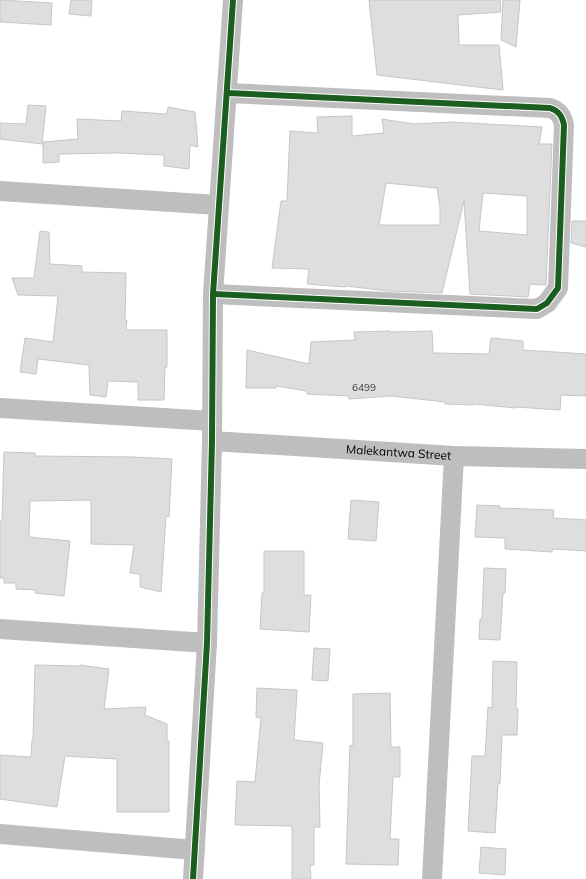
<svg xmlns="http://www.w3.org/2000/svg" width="586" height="879" font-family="Mulish,sans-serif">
  <rect width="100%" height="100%" fill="#fff"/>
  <g fill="#dedede" stroke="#c6c6c6" fill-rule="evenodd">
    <polygon points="0,0 52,3 51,25 0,22"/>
    <polygon points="71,0 92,0 91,16 69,14"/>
    <polygon points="369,0 500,0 501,12 458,15 459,45 499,45 503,90 377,75"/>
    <polygon points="503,0 520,0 516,47 501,40"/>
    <polygon points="28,105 46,106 42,144 0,139 0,123 26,124"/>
    <polygon points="168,107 195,112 198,147 190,145 189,169 164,166 164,155 117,153 59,154 59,162 43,163 43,142 78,139 77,119 121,121 122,111 167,114"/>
    <path d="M352,116v20l32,-3 -2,-14 32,5 37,-2 91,5 -3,17h13l-6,141 -16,-1 -2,13 -58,-3 -6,-93 -22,92 -54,-2 -42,-5 -1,1 -38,-3 2,-15 -37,-1 9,-67h6l3,-70 28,2 -1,-16zM386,183l51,5 3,19v18h-61zM483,193l44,3v39l-48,-4z"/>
    <polygon points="572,221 586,221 586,247 571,243"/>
    <polygon points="40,231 49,232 50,264 82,266 82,272 126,273 125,320 127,320 126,330 167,330 167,367 165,367 164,400 138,400 138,382 108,381 106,397 90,395 89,365 38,359 36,374 20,372 25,338 53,342 58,296 18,295 12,278 34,278"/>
    <polygon points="390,331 390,332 432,331 433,353 489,354 491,338 523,341 523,350 586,354 586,396 561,395 560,410 516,407 516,408 473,404 473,405 445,404 445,402 391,396 349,399 349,396 307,394 307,391 276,386 276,388 246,388 247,350 309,364 311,342 355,340 354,332"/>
    <polygon points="4,452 35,453 35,456 134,457 172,459 169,517 166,516 161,592 140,587 140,574 130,573 134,545 91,544 91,500 30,501 29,537 70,541 64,596 35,593 35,590 16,589 16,583 4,583 4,578 0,578 0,521 2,521"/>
    <polygon points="351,500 379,502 376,541 348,539"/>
    <polygon points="477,505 500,506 499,508 554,510 553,518 586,520 586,551 552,549 552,552 505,549 505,538 475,537"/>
    <polygon points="264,551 304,551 304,595 311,595 309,632 260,629 262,593 264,593"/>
    <polygon points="484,568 506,569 505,593 503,593 500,640 479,639 480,619 482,619"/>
    <polygon points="314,648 330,649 328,681 312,680"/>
    <polygon points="493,661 517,662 516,709 518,709 517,735 502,735 500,784 498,783 495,833 468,831 472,756 485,756 488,707 492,708"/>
    <polygon points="35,665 80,666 80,665 109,669 104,709 146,707 145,715 167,724 167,741 169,741 169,812 117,812 117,759 65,756 57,807 0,799 0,755 31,757 32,740 33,740"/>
    <polygon points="257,688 297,690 294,740 323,743 319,785 320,827 314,827 314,865 310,865 311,879 292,879 292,826 235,825 237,781 255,782 261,718 256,717"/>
    <polygon points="390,693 391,747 400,747 400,777 393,777 390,839 399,839 398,865 346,864 350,745 353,746 353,694"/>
    <polygon points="481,847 506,849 505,875 479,873"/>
  </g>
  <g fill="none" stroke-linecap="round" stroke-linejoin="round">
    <g stroke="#bebebe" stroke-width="20">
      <polyline points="0,191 218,205"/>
      <path d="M213,294l324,15 10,-6 11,-15 6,-163c-2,-9 -5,-14 -14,-17l-323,-15"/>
      <polyline points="0,408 212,421"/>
      <path id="s1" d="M212,441l242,15 132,3"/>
      <polyline points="0,629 207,643"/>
      <polyline points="0,834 195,850"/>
      <polyline points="193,879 207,643 212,441 213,294 233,0"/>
      <polyline points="432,879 454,456"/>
    </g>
    <g stroke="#fff" stroke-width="8">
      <g id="cycleway">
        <path d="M213,294l324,15 10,-6 11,-15 6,-163c-2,-9 -5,-14 -14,-17l-323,-15"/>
        <polyline points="193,879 207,643 212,441 213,294 233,0"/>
      </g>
    </g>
    <use href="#cycleway" stroke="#1b5e20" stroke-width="6"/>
  </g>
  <g text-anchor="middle" stroke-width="4" stroke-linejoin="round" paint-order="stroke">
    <g font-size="10" fill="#383838">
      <text x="364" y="391">6499</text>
    </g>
    <g font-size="12" fill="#000" stroke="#fff">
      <text dy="4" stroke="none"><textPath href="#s1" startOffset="187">Malekantwa Street</textPath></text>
    </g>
  </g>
</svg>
